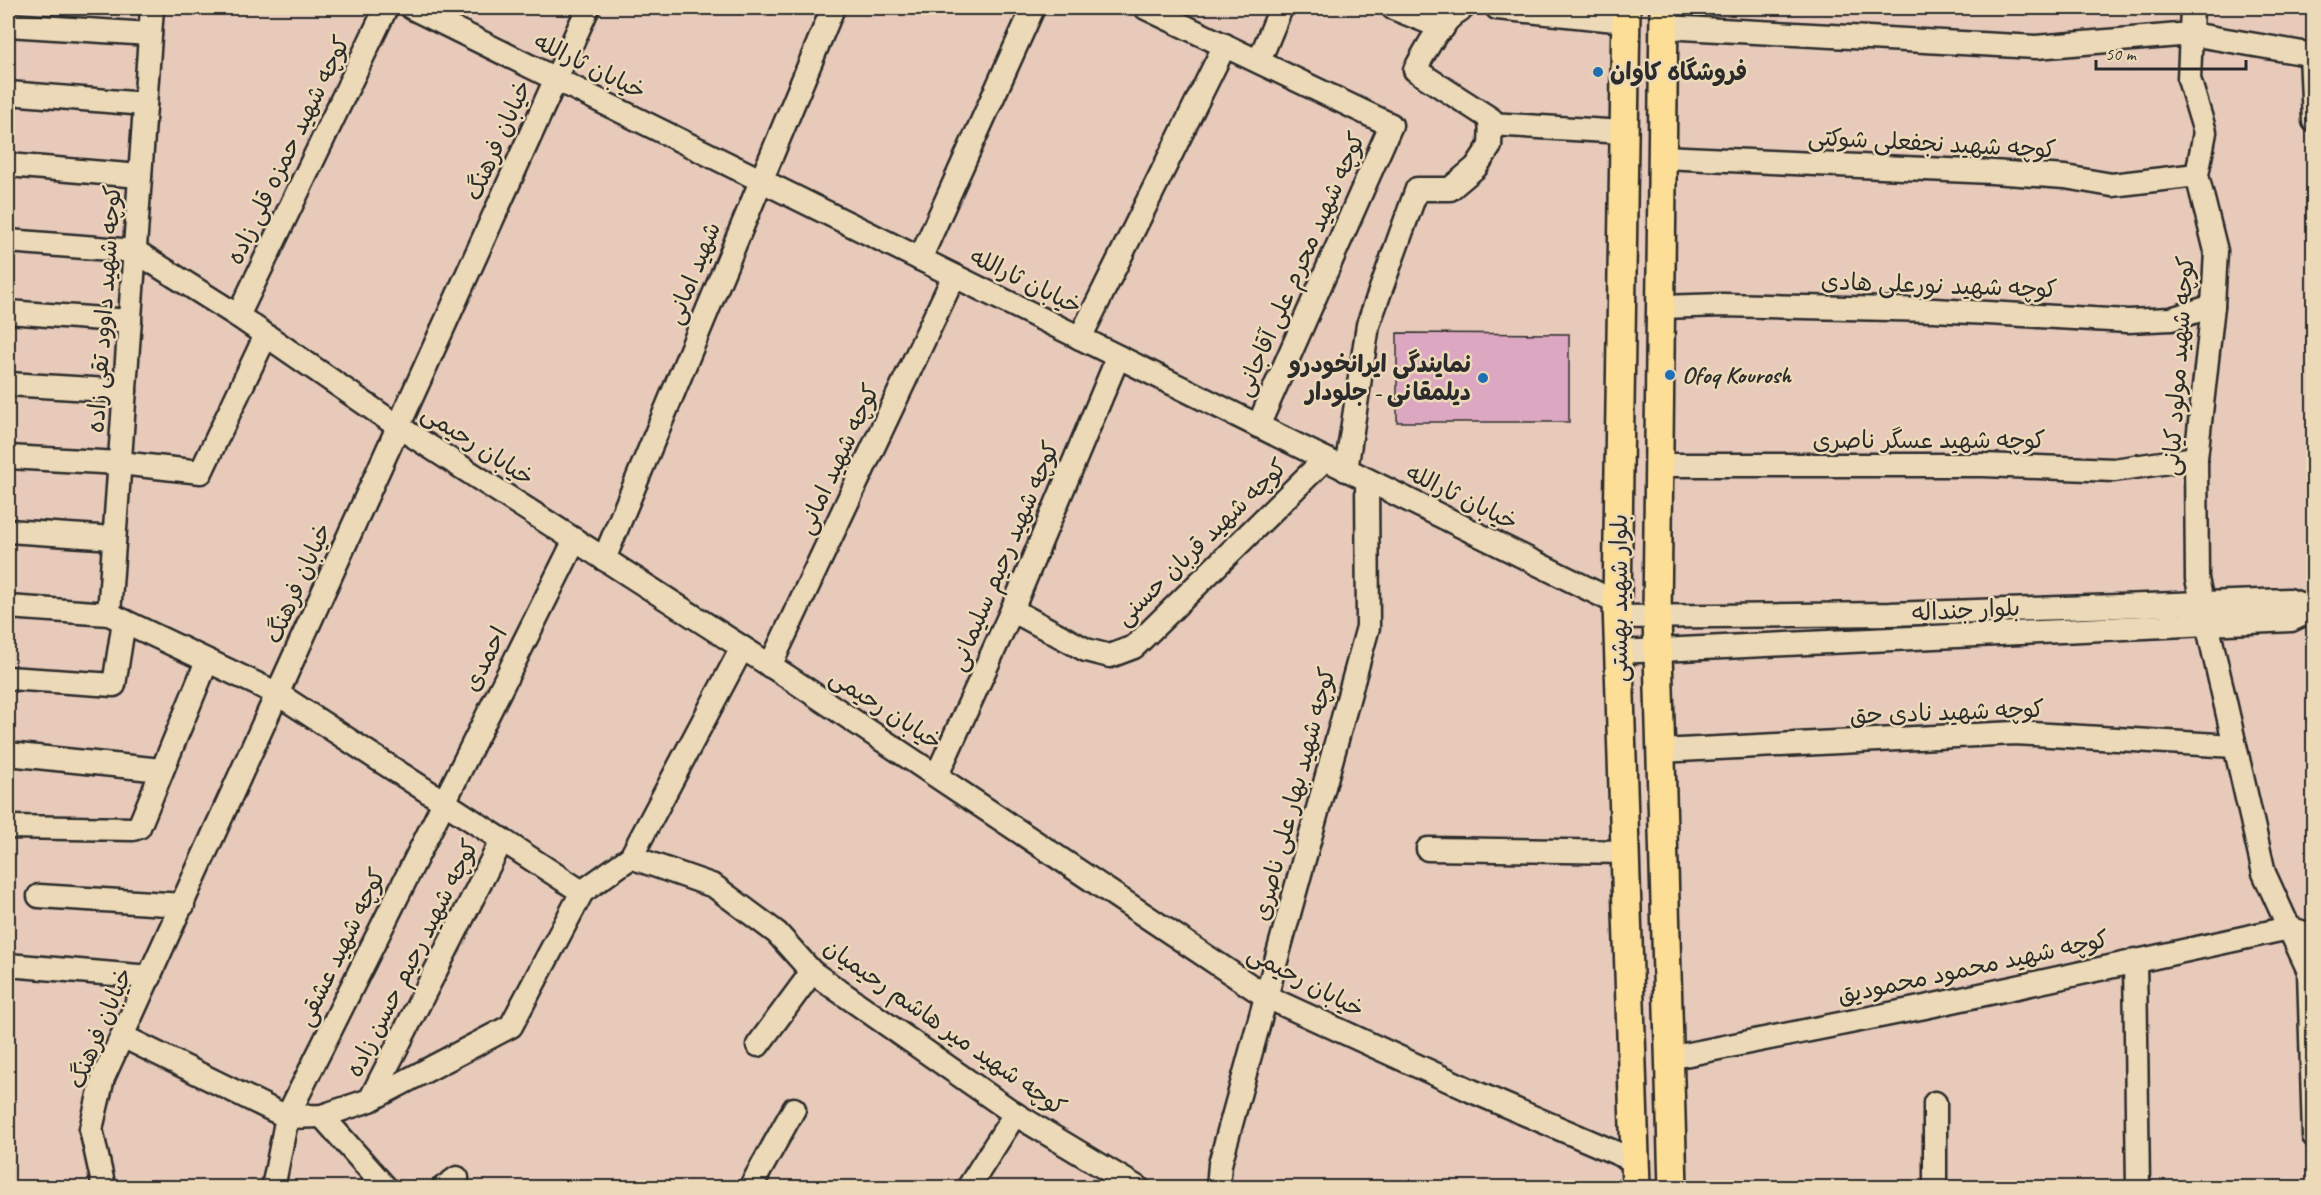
<svg xmlns="http://www.w3.org/2000/svg" width="2321" height="1195" font-family="Caveat,'Playpen Sans Arabic',sans-serif">
  <rect width="100%" height="100%" fill="#e7caba"/>
  <filter id="ink" filterUnits="userSpaceOnUse"><feTurbulence type="fractalNoise" baseFrequency=".0167" numOctaves="2"/><feDisplacementMap in="SourceGraphic" scale="12" xChannelSelector="R" yChannelSelector="G"/><feConvolveMatrix kernelMatrix="1 2 1 2 8 2 1 2 1" color-interpolation-filters="sRGB"/></filter>
  <g filter="url(#ink)">
    <polygon fill="#dca8c1" stroke="#2b2b2b" stroke-width="1.5" points="1397,333 1569,334 1569,422 1397,422"/>
    <g fill="none" stroke-linecap="round" stroke-linejoin="round">
      <g stroke="#2b2b2b" stroke-width="27">
        <g id="minor">
          <polyline points="412,8 1617,603"/>
          <polyline points="1146,8 1391,125 1258,426"/>
          <polyline points="1393,8 1443,28"/>
          <polyline points="1497,8 1625,21"/>
          <polyline points="2192,8 2189,79 2205,132 2197,175 2216,251 2213,306 2196,458 2197,579 2264,873 2289,928 2314,936"/>
          <polyline points="8,25 150,34"/>
          <polyline points="1664,27 2036,47 2191,34 2314,55"/>
          <polyline points="2311,54 2314,121"/>
          <polyline points="1259,61 1281,8"/>
          <polyline points="8,93 145,104"/>
          <polyline points="1490,124 1624,132"/>
          <polyline points="1663,157 1992,172 2065,177 2112,185 2197,175"/>
          <polyline points="8,165 140,176"/>
          <polyline points="8,241 135,251 238,316 399,427 788,677 1267,997 1472,1091 1635,1161"/>
          <polyline points="920,259 1033,8"/>
          <polyline points="1661,307 1723,305 1934,310 2128,321 2171,319 2213,306"/>
          <polyline points="8,312 130,321"/>
          <polyline points="238,316 386,8"/>
          <polyline points="1080,338 1225,45"/>
          <polyline points="8,384 125,391"/>
          <polyline points="8,457 120,463 201,472 265,337"/>
          <polyline points="1660,465 1983,465 2114,470 2196,458"/>
          <path d="M1346,470l22,-145 49,-136h33l26,-22 14,-21 1,-27 -76,-49c11,-21 26,-50 48,-62"/>
          <polyline points="8,531 114,538"/>
          <polyline points="604,559 833,8"/>
          <polyline points="8,607 109,614 278,694 582,892"/>
          <polyline points="1012,610 1086,650 1110,656 1134,647 1325,459"/>
          <polyline points="109,614 152,8"/>
          <polyline points="1617,617 1890,614 2289,600 2314,609"/>
          <polyline points="1618,652 2291,620 2314,609"/>
          <polyline points="770,666 954,276"/>
          <polyline points="8,678 114,685 124,621"/>
          <polyline points="1660,751 2015,733 2234,746"/>
          <polyline points="8,754 161,770"/>
          <polyline points="937,775 1012,610 1118,357"/>
          <polyline points="8,827 133,829 139,827 207,661"/>
          <polyline points="1428,849 1626,852"/>
          <polyline points="631,857 714,886 777,933 812,972 1015,1114 1138,1188"/>
          <polyline points="39,896 183,905"/>
          <polyline points="2135,960 2138,1188"/>
          <polyline points="8,965 150,977"/>
          <polyline points="124,1037 287,1117 322,1116 370,1100 511,1026 582,892 631,857 742,648"/>
          <polyline points="758,1045 812,972"/>
          <polyline points="1669,1058 1925,1007 2289,928 2309,971 2314,1136"/>
          <polyline points="370,1100 502,840"/>
          <polyline points="322,1116 386,1188"/>
          <polyline points="104,1188 91,1129 103,1078 588,8"/>
          <polyline points="273,1188 287,1117 575,540"/>
          <polyline points="443,1188 457,1178"/>
          <polyline points="750,1188 794,1109"/>
          <polyline points="968,1188 1015,1114"/>
          <polyline points="1218,1188 1220,1164 1368,627 1367,480"/>
          <polyline points="1935,1188 1935,1103"/>
        </g>
      </g>
      <g stroke="#2b2b2b" stroke-width="32">
        <g id="major">
          <polyline points="1626,8 1617,603 1636,1188"/>
          <polyline points="1664,8 1657,617 1673,1188"/>
        </g>
      </g>
      <use href="#minor" stroke="#ecd9b7" stroke-width="22"/>
      <use href="#major" stroke="#fdde96" stroke-width="27"/>
    </g>
  </g>
  <g fill="#1f6fb2" stroke="#ecd9b7" stroke-width="2">
    <circle cx="1598" cy="72" r="6"/>
    <circle cx="1670" cy="375" r="6"/>
    <circle cx="1483" cy="378" r="6"/>
  </g>
  <g text-anchor="middle" stroke-width="5" stroke-linejoin="round" paint-order="stroke">
    <g font-size="24" fill="#2b2b2b" stroke="#ecd9b7">
      <text transform="translate(590 66) rotate(26)" y="8">خیابان ثارالله</text>
      <text transform="translate(498 140) rotate(-66)" y="8">خیابان فرهنگ</text>
      <text transform="translate(1932 143) rotate(3)" y="8">کوچه شهید نجفعلی شوکتی</text>
      <text transform="translate(288 150) rotate(-64)" y="8">کوچه شهید حمزه قلی زاده</text>
      <text transform="translate(1300 264) rotate(-66)" y="8">کوچه شهید محرم علی آقاجانی</text>
      <text transform="translate(693 273) rotate(-68)" y="8">شهید امانی</text>
      <text transform="translate(1026 281) rotate(26)" y="8">خیابان ثارالله</text>
      <text transform="translate(1939 285) rotate(2)" y="8">کوچه شهید نورعلی هادی</text>
      <text transform="translate(104 309) rotate(-86)" y="8">کوچه شهید داوود تقی زاده</text>
      <text transform="translate(2178 366) rotate(-86)" y="8">کوچه شهید مولود کیانی</text>
      <text x="1929" y="448">کوچه شهید عسگر ناصری</text>
      <text transform="translate(478 445) rotate(33)" y="8">خیابان رحیمی</text>
      <text transform="translate(838 459) rotate(-65)" y="8">کوچه شهید امانی</text>
      <text transform="translate(1462 497) rotate(26)" y="8">خیابان ثارالله</text>
      <text transform="translate(1201 542) rotate(-44)" y="8">کوچه شهید قربان حسنی</text>
      <text transform="translate(1004 556) rotate(-67)" y="8">کوچه شهید رحیم سلیمانی</text>
      <text transform="translate(298 583) rotate(-66)" y="8">خیابان فرهنگ</text>
      <text transform="translate(1619 598) rotate(-90)" y="8">بلوار شهید بهشتی</text>
      <text transform="translate(1966 610) rotate(-3)" y="8">بلوار جنداله</text>
      <text transform="translate(485 659) rotate(-63)" y="8">احمدی</text>
      <text transform="translate(886 709) rotate(33)" y="8">خیابان رحیمی</text>
      <text transform="translate(1947 712) rotate(-2)" y="8">کوچه شهید نادی حق</text>
      <text transform="translate(1294 794) rotate(-75)" y="8">کوچه شهید بهار علی ناصری</text>
      <text transform="translate(341 947) rotate(-64)" y="8">کوچه شهید عشقی</text>
      <text transform="translate(412 958) rotate(-63)" y="8">کوچه شهید رحیم حسن زاده</text>
      <text transform="translate(1973 967) rotate(-12)" y="8">کوچه شهید محمود محمودیق</text>
      <text transform="translate(1306 981) rotate(28)" y="8">خیابان رحیمی</text>
      <text transform="translate(945 1027) rotate(35)" y="8">کوچه شهید میر هاشم رحیمیان</text>
      <text transform="translate(100 1028) rotate(-67)" y="8">خیابان فرهنگ</text>
    </g>
    <g font-size="24" font-weight="bold" fill="#2b2b2b" stroke="#ecd9b7" text-anchor="start">
      <text x="1610" y="80">فروشگاه کاوان</text>
      <text x="1471" y="372" text-anchor="end">نمایندگی ایرانخودرو<tspan x="1471" dy="28">دیلمقانی - جلودار</tspan></text>
      <text x="1682" y="383">Ofoq Kourosh</text>
    </g>
  </g>
  <rect width="2321" height="1195" fill="none" stroke="#ecd9b7" stroke-width="30"/>
  <rect x="15" y="15" width="2291" height="1165" fill="none" stroke="#2b2b2b" stroke-width="2" filter="url(#ink)"/>
  <path d="M2096 60v9h150v-9" fill="none" stroke="#2b2b2b" stroke-width="3"/>
  <text x="2105" y="60" font-size="18" fill="#2b2b2b" stroke="#ecd9b7" stroke-width="4.5" paint-order="stroke">50 m</text>
</svg>
